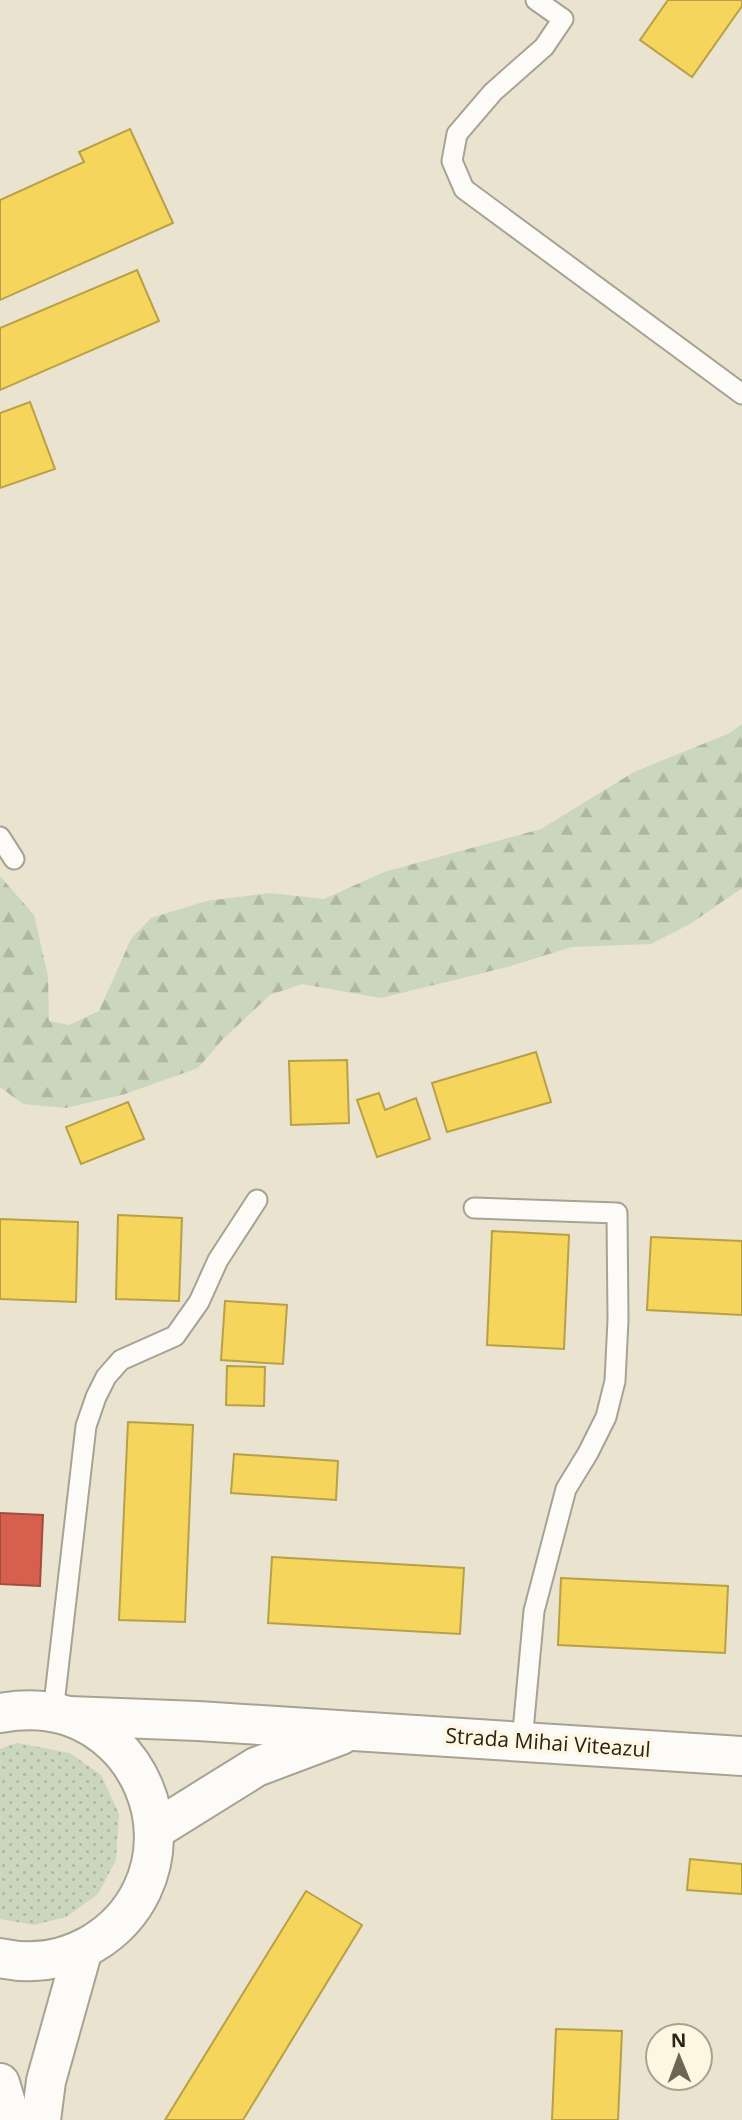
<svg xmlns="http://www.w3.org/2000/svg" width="742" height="2120" font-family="'Open Sans',sans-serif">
  <defs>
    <pattern id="grass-dots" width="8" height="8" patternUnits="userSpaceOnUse" patternTransform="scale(1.75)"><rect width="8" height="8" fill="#cad7bc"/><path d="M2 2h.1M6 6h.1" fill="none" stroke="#aeb8a1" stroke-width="1.8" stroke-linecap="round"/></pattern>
    <pattern id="forest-firs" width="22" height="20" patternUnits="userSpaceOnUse" patternTransform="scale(1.75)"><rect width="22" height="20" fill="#cad7bc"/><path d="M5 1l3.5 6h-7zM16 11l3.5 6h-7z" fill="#aeb8a1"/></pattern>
  </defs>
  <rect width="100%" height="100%" fill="#eae3cf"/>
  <polygon fill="url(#grass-dots)" points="17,1743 70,1753 101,1775 119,1814 116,1860 98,1894 66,1917 34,1925 0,1919 0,1749"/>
  <polygon fill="url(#forest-firs)" points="742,724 742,888 690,924 651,944 572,947 507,967 381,998 302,984 270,995 223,1039 198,1068 125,1094 66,1108 23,1104 0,1087 0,876 34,915 48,976 49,1021 69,1025 99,1011 131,939 151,918 206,901 270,893 324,899 384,872 541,829 634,772 730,733"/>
  <g fill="#f6d55c" stroke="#b8a047" stroke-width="2">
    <polygon points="668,0 742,0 742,6 692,77 640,40"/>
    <polygon points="130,129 173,223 0,300 0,200 84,162 79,152"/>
    <polygon points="137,270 159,321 0,390 0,328"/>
    <polygon points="30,402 55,469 0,488 0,413"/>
    <polygon points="536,1052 551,1102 447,1132 432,1083"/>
    <polygon points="347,1060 349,1123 291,1125 289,1061"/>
    <polygon points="379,1093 385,1110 416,1098 430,1139 377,1157 357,1100"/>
    <polygon points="128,1102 144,1139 81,1164 66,1127"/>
    <polygon points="118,1215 182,1218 179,1301 116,1299"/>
    <polygon points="0,1219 78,1222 76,1302 0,1299"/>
    <polygon points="492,1231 569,1235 564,1349 487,1345"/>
    <polygon points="651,1237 742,1241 742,1315 647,1310"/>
    <polygon points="225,1301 287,1305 283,1364 221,1360"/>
    <polygon points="227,1366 265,1367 264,1406 226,1405"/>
    <polygon points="128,1422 193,1425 185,1622 119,1620"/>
    <polygon points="234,1454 338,1461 336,1500 231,1493"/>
    <polygon points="272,1557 464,1568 460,1634 268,1623"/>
    <polygon points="561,1578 728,1586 725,1653 558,1645"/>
    <polygon points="690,1859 742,1864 742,1894 687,1890"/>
    <polygon points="306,1891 362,1925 243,2120 165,2120"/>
    <polygon points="556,2029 622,2031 618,2120 552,2120"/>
  </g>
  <polygon fill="#d6604d" stroke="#a24e3c" stroke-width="2" points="0,1513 43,1515 40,1586 0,1584"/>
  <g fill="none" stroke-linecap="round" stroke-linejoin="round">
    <g stroke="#a7a292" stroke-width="23">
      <g id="lane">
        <polyline points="536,0 563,19 544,47 493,92 457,134 452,161 464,189 742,394"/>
        <polyline points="0,837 14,859"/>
        <polyline points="474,1208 617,1213 618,1320 615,1381 606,1417 588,1453 566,1489 534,1611 522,1742"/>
        <polyline points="53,1713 86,1426 96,1397 106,1377 121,1360 175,1336 199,1302 218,1260 257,1200"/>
      </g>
    </g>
    <g stroke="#a7a292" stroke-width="42">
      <g id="secondary">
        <path d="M0,1713c23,-4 46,-4 68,3 71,24 106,107 74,174 -11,23 -28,41 -50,54 -28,16 -60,21 -92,14"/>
        <polyline points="0,2083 11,2120"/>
        <polyline points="41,2120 46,2081 83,1949"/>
      </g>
    </g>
    <g stroke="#a7a292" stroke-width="42">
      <g id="primary">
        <polyline points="69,1716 198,1721 742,1756"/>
        <polyline points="155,1830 256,1767 341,1735"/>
      </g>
    </g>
    <use href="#lane" stroke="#fcfbf8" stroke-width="19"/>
    <use href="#secondary" stroke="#fcfbf8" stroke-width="38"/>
    <use href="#primary" stroke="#fcfbf8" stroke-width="38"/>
  </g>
  <g text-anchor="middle" stroke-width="7" stroke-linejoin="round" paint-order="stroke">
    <g font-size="21" fill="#282316" stroke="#fef6e0">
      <text transform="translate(548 1743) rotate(4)" y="7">Strada Mihai Viteazul</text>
    </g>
  </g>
  <g transform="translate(679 2057) rotate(359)"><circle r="33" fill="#fef6e0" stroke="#a8a28f" stroke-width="2"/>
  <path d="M0-5L12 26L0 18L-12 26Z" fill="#6c6657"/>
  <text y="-10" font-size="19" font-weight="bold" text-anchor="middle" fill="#282316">N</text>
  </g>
</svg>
